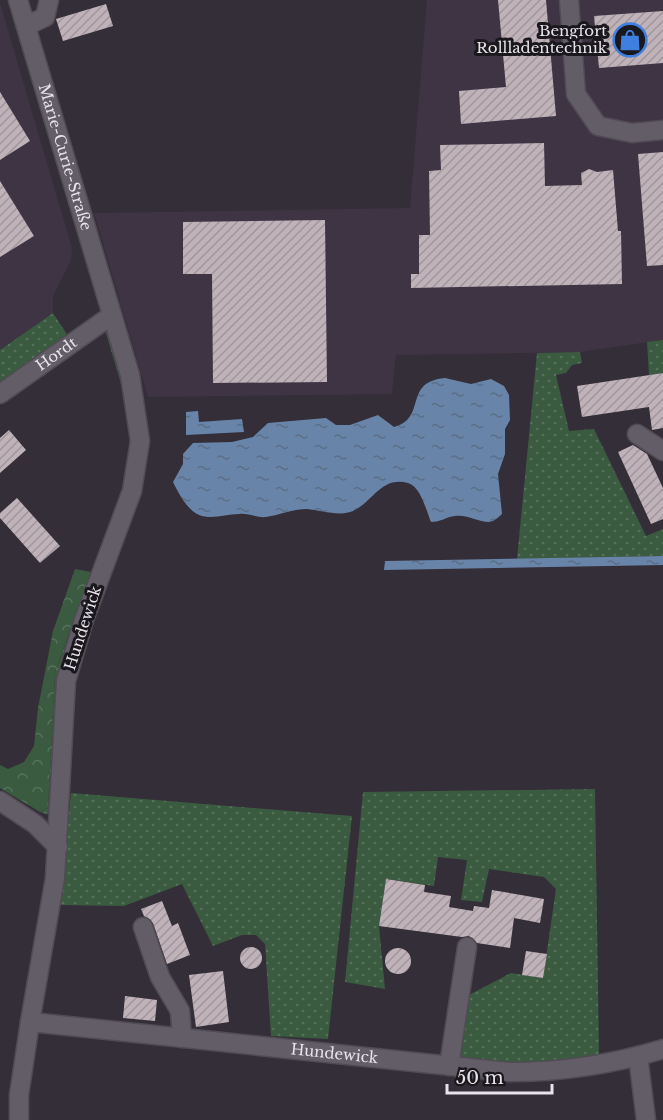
<svg xmlns="http://www.w3.org/2000/svg" width="663" height="1120" font-family="'Libre Baskerville',serif">
  <defs>
    <pattern id="grass-dots" width="8" height="8" patternUnits="userSpaceOnUse" patternTransform="scale(1.5)"><rect width="8" height="8" fill="#3a5b3f"/><path d="M2 2h.1M6 6h.1" fill="none" stroke="#56725b" stroke-width="1.8" stroke-linecap="round"/></pattern>
    <pattern id="forest-crowns" width="20" height="18" patternUnits="userSpaceOnUse" patternTransform="scale(1.5)"><rect width="20" height="18" fill="#3a5b3f"/><path d="M2 6a3 3 0 1 1 6 0M12 15a3 3 0 1 1 6 0" fill="none" stroke="#56725b"/></pattern>
    <pattern id="water-ripples" width="26" height="14" patternUnits="userSpaceOnUse" patternTransform="scale(1.5)"><rect width="26" height="14" fill="#6884a9"/><path d="M2 4q2-2 4 0t4 0M15 11q2-2 4 0t4 0" fill="none" stroke="#5c6e86"/></pattern>
    <pattern id="building-hatch" width="6" height="6" patternUnits="userSpaceOnUse" patternTransform="scale(1.5)"><rect width="6" height="6" fill="#c0b2b9"/><path d="M-1 1l2-2M0 6l6-6M5 7l2-2" fill="none" stroke="#a1969c"/></pattern>
  </defs>
  <rect width="100%" height="100%" fill="#342e38"/>
  <g fill="#3e3444">
    <polygon points="427,0 663,0 663,340 580,352 396,355 392,394 148,397 94,213 410,208"/>
    <polygon points="0,3 72,248 71,260 53,296 53,313 0,350"/>
  </g>
  <g fill="url(#grass-dots)">
    <polygon points="53,313 68,336 0,384 0,350"/>
    <path d="M105,330l6,2c25,53 31,101 19,158l-60,159 -7,29 -7,139 -16,-5 8,-4 7,-136 68,-185c16,-62 -1,-98 -18,-157z"/>
    <polygon points="663,340 663,373 649,375 647,342"/>
    <polygon points="580,352 582,363 572,365 566,373 556,375 569,431 594,429 646,536 663,529 663,556 517,559 537,353"/>
    <polygon points="595,789 599,1055 529,1065 459,1057 469,995 511,973 543,978 556,889 544,877 489,869 482,902 461,900 467,860 438,857 434,886 386,879 379,926 385,989 345,982 363,792"/>
    <polygon points="71,793 352,816 328,1039 271,1036 265,944 256,935 242,935 213,946 182,884 124,906 59,905"/>
  </g>
  <polygon fill="url(#forest-crowns)" points="75,569 91,572 55,672 48,808 40,812 0,788 0,765 8,769 24,762 34,746 38,708 53,631"/>
  <g fill="url(#water-ripples)">
    <path d="M445,378l26,6 20,-5 13,7 5,9 1,25 -5,9v25l-7,20 4,40c-4,4 -8,7 -13,8 -11,0 -22,-8 -34,-6 -9,1 -14,6 -24,6 -5,-12 -10,-35 -23,-39 -27,-7 -35,19 -55,28 -13,6 -33,-1 -46,-2 -15,0 -27,6 -41,8 -9,1 -18,-4 -27,-3 -13,0 -24,5 -37,2 -14,-4 -23,-22 -29,-34l10,-18v-10l10,-11 39,-1 21,-5 15,-14 58,-5 10,7h14l28,-10 16,12c34,-9 8,-45 51,-49z"/>
    <polygon points="198,411 199,422 242,419 244,432 186,435 186,412"/>
    <polygon points="663,556 663,565 384,570 385,561"/>
  </g>
  <g fill="url(#building-hatch)">
    <polygon points="498,0 546,0 556,116 461,124 459,91 506,87"/>
    <polygon points="106,4 113,26 63,41 56,19"/>
    <polygon points="663,11 663,63 599,68 594,16"/>
    <polygon points="0,92 30,141 0,160"/>
    <polygon points="544,143 545,186 582,185 581,173 589,169 597,172 613,170 618,231 621,231 622,284 411,288 411,274 419,274 419,235 430,235 429,171 441,170 440,145"/>
    <polygon points="663,152 663,265 647,266 638,154"/>
    <polygon points="0,181 34,236 0,257"/>
    <polygon points="325,220 327,382 213,383 212,274 183,274 183,222"/>
    <polygon points="663,373 663,428 652,430 649,407 582,417 577,386"/>
    <polygon points="9,430 26,450 0,473 0,438"/>
    <polygon points="633,445 647,454 663,488 663,519 651,524 618,452"/>
    <polygon points="17,498 60,546 40,563 0,518 0,513"/>
    <polygon points="386,879 425,885 424,892 451,896 449,907 473,911 474,906 489,908 492,890 544,899 540,923 514,918 510,948 477,943 469,936 462,937 379,926"/>
    <polygon points="162,901 172,926 178,923 190,955 167,964 153,923 144,916 141,909"/>
    <circle cx="251" cy="958" r="11"/>
    <circle cx="398" cy="961" r="13"/>
    <polygon points="526,951 547,954 543,978 522,975"/>
    <polygon points="223,971 229,1022 196,1027 189,975"/>
    <polygon points="125,996 157,1000 155,1021 123,1018"/>
  </g>
  <g fill="none" stroke-linecap="round" stroke-linejoin="round">
    <g stroke="#514b54" stroke-width="21">
      <g id="minor">
        <path id="s1" d="M18,0l112,375 10,66 -8,50 -48,129 -18,61 -11,197 -25,144 -11,73v25"/>
        <polyline points="569,0 576,94 598,126 632,133 663,130"/>
        <polyline points="26,26 45,17 49,0"/>
        <path id="s2" d="M0,394l112,-79"/>
        <polyline points="637,434 663,451"/>
        <polyline points="0,801 35,824 58,847"/>
        <polyline points="143,927 160,977 180,1011 182,1038"/>
        <path id="s3" d="M30,1022l480,50c52,0 103,-8 153,-23"/>
        <polyline points="638,1056 646,1120"/>
        <polyline points="449,1066 467,947"/>
      </g>
    </g>
    <use href="#minor" stroke="#635d68" stroke-width="18"/>
  </g>
  <defs>
    <g id="shop-ring" transform="scale(1.725)"><circle r="9.5" fill="#1a181c" stroke="#3f7fe0" stroke-width="1.5"/><path d="M-5-2.5h2.3a2.7 3.5 0 0 1 5.4 0H5L5.5 6h-11ZM-1.5-2.5h3a1.5 2.3 0 0 0-3 0Z" fill="#3f7fe0"/></g>
  </defs>
  <g fill-rule="evenodd">
    <use href="#shop-ring" x="630" y="40"/>
  </g>
  <g text-anchor="middle" stroke-width="6" stroke-linejoin="round" paint-order="stroke">
    <g font-size="15" fill="#e7e3ea" stroke="#1a181c" text-anchor="end">
      <text x="607" y="36">Bengfort<tspan x="607" dy="17">Rollladentechnik</tspan></text>
    </g>
    <g font-size="15" fill="#e7e3ea" stroke="#1a181c">
      <text dy="5" stroke="none"><textPath href="#s1" startOffset="164">Marie-Curie-Straße</textPath></text>
      <text dy="5" stroke="none"><textPath href="#s2" startOffset="69">Hordt</textPath></text>
      <text transform="translate(83 628) rotate(-72)" y="5">Hundewick</text>
      <text dy="5" stroke="none"><textPath href="#s3" startOffset="306">Hundewick</textPath></text>
    </g>
  </g>
  <path d="M447 1084v9h105v-9" fill="none" stroke="#e7e3ea" stroke-width="3"/>
  <text x="456" y="1084" font-size="18" fill="#e7e3ea" stroke="#1a181c" stroke-width="4.5" paint-order="stroke">50 m</text>
</svg>
